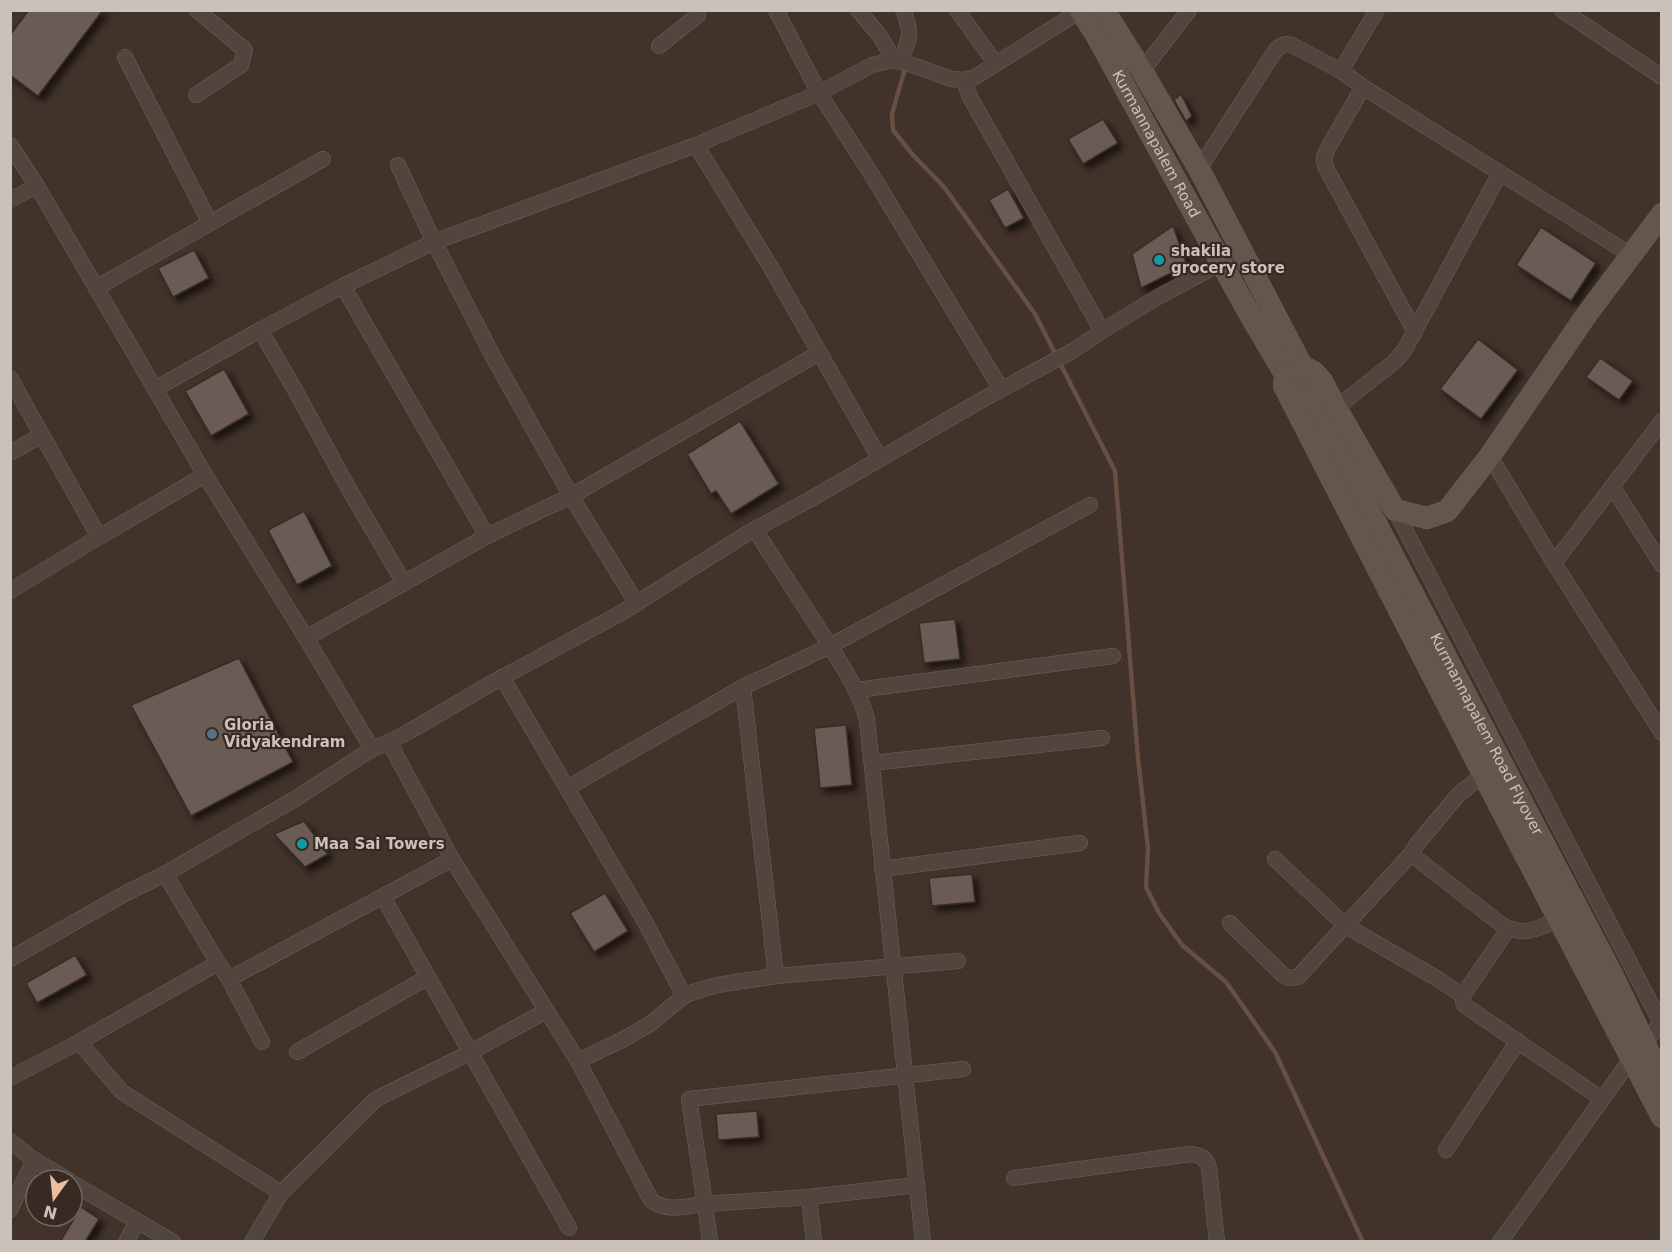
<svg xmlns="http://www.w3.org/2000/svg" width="1672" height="1252" font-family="'DejaVu Sans',sans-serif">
  <defs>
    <filter id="shadow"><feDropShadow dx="5" dy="5" stdDeviation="3" flood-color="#0009"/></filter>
  </defs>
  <rect width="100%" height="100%" fill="#41322a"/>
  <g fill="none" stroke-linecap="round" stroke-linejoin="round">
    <polyline stroke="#675042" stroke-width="4.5" points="906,65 892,114 893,130 912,154 944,187 1035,314 1115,471 1138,758 1148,848 1146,887 1159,913 1182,945 1226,982 1275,1052 1363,1242"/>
  </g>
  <g fill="#6b5b54" stroke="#382c25" stroke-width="1.5" filter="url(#shadow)">
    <polygon points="29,10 103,10 38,96 10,75 10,35"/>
    <polygon points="1181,94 1192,116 1186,121 1174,100"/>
    <polygon points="1103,119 1118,143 1083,164 1068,139"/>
    <polygon points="1008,189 1024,218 1005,228 989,200"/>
    <polygon points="1173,226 1187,265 1141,288 1132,254"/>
    <polygon points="1541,227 1596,263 1571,301 1516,265"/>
    <polygon points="194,250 209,278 173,297 158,268"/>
    <polygon points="1478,339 1518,370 1481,419 1440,389"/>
    <polygon points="1600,358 1633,381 1619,400 1586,377"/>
    <polygon points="224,369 249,414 211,436 185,391"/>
    <polygon points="740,421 779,484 731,514 716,491 711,494 687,454"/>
    <polygon points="304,511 332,566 297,585 268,530"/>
    <polygon points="955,619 960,659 924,663 919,623"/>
    <polygon points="239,658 293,762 191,816 131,705"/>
    <polygon points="846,725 852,785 820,788 814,728"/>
    <polygon points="304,821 328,854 305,867 274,834"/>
    <polygon points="972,874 975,902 932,906 929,878"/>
    <polygon points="605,893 628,931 594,952 570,913"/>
    <polygon points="75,955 87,975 37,1003 26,983"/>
    <polygon points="757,1111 759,1137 718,1140 716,1114"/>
    <polygon points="81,1207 99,1219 85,1242 60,1242"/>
  </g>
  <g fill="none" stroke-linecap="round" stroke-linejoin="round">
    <g stroke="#6e635c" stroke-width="16">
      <g id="street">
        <polyline points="776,10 819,93 870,172 1001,389"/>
        <polyline points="858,10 880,36 894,60"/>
        <polyline points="957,10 996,64"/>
        <polyline points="1377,10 1341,71 1363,87 1631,255"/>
        <polyline points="1562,10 1662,77"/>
        <polyline points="659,46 698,15"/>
        <polyline points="125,57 210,223"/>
        <path d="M900,62c10,-24 13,-27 3,-52"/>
        <polyline points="1142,71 1189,10"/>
        <polyline points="964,80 970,97 1102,331"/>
        <polyline points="1363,87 1328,148 1324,157 1325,166 1415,332"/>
        <polyline points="196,95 241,65 245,50 197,10"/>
        <polyline points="10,145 37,186 10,200"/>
        <polyline points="696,145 770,266 880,459"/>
        <polyline points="398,165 434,242 343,286 487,536 571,496 819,353"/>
        <path d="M1199,169l76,-118c6,-6 9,-8 17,-6l49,26"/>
        <polyline points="37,186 205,475 99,537"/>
        <polyline points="343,286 260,330 294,388 350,491 404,583 487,536"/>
        <polyline points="96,288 323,159"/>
        <polyline points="10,378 99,537 10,591"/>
        <polyline points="155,389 260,330"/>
        <polyline points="1336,408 1394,362 1404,351 1500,173"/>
        <polyline points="10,453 42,435"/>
        <polyline points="1490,456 1554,563 1662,733"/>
        <polyline points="205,475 306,638 372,749"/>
        <polyline points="1612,486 1662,565"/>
        <polyline points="1395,510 1661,1023"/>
        <polyline points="1554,563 1662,421"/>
        <polyline points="637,604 571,496 496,362 434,242 696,145 819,93 872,65 894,60 904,62 951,79 964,80 975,77 1080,11"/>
        <polyline points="306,638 404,583"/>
        <path d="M502,677l141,241 41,78c29,-13 61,-15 92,-20"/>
        <polyline points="743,687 776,976 958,961"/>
        <polyline points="857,690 1113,656"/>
        <path d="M389,742l63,117 126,202 73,139c16,13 34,6 54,4l5,38"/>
        <polyline points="872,763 1102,738"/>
        <path d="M1483,775l-25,20 -41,49 -6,10 91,71c22,12 35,4 57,-6"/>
        <polyline points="567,788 743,687 830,646 755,530"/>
        <polyline points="1275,859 1346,926 1438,979 1463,996"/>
        <polyline points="882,869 1080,843"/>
        <polyline points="165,874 218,963 229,979 452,859"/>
        <polyline points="383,897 569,1228"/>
        <polyline points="1230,923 1283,975 1288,978 1298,977 1411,854"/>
        <path d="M1508,929l-42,62c-3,5 -4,9 -2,14l138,94"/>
        <polyline points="10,959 128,892 165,874 194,857 295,799 372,749 389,742 410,731 490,684 621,613 748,533 809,500 980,401 1074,350 1102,331 1156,298 1242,252"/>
        <polyline points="229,979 262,1042"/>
        <polyline points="79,1042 122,1092 281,1193 252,1242"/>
        <polyline points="297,1052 428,977"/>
        <polyline points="578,1061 622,1040 650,1024 684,996"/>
        <polyline points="10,1078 79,1042 218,963"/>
        <polyline points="10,1141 34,1160 68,1180"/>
        <polyline points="1446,1150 1518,1041"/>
        <path d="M1014,1178l176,-24c11,1 16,4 19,14l8,74"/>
        <polyline points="72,1183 173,1242"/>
        <polyline points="917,1185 809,1197 705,1204 689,1099 963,1069"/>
        <polyline points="281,1193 376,1099 471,1052 546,1011"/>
        <polyline points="809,1197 814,1242"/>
        <polyline points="10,1210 34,1160"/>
        <polyline points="126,1242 137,1221"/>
        <path d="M923,1242l-56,-522c-7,-28 -22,-50 -37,-74l260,-141"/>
        <polyline points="1500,1242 1631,1059 1662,1022"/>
      </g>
    </g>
    <g stroke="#6e635c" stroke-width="22">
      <g id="secondary">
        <path id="s1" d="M1080,10l15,23 155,282 35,59 21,20 41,74 265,506"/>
        <polyline points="1104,10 1142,71 1199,169 1302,366 1304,378"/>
        <polyline points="1285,374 1302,366 1314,372 1322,381 1336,408 1395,510 1427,518 1447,511 1490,456 1587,314 1662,214"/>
        <polyline points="1285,375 1284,386 1498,803 1662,1117"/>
      </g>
    </g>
    <use href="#street" stroke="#51453e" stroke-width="15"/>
    <use href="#secondary" stroke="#63564d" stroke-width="21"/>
    <g stroke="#6e635c" stroke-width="22" stroke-linecap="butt">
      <polyline id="secondary-bridge" points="1612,974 1662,1080"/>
    </g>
    <use href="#secondary-bridge" stroke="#63564d" stroke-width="21"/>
  </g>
  <g fill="#0f9aa8" stroke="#362a23" stroke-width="2">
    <circle cx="1159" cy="260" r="6"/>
    <circle cx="302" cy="844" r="6"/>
  </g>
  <circle fill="#5c6f8a" stroke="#362a23" stroke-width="2" cx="212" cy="734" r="6"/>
  <g text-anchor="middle" stroke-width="4.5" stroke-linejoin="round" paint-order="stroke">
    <g font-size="15" fill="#cbc1bb" stroke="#362a23">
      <text dy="5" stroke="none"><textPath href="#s1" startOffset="154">Kurmannapalem Road</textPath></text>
      <text dy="5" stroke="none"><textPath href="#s1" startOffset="832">Kurmannapalem Road Flyover</textPath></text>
    </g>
    <g font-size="15" font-weight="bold" fill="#cbc1bb" stroke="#362a23" text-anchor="start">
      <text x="1171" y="256">shakila<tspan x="1171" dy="17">grocery store</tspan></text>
      <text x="224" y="730">Gloria<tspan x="224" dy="17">Vidyakendram</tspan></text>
      <text x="314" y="849">Maa Sai Towers</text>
    </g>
  </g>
  <rect width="1672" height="1252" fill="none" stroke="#cbc1bb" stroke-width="24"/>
  <g transform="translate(54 1198) rotate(195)"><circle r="28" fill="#362a23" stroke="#726660" stroke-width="1.5"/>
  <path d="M0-4.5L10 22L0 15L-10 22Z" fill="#eebd9d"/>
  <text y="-9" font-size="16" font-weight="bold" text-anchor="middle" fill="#cbc1bb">N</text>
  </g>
</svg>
